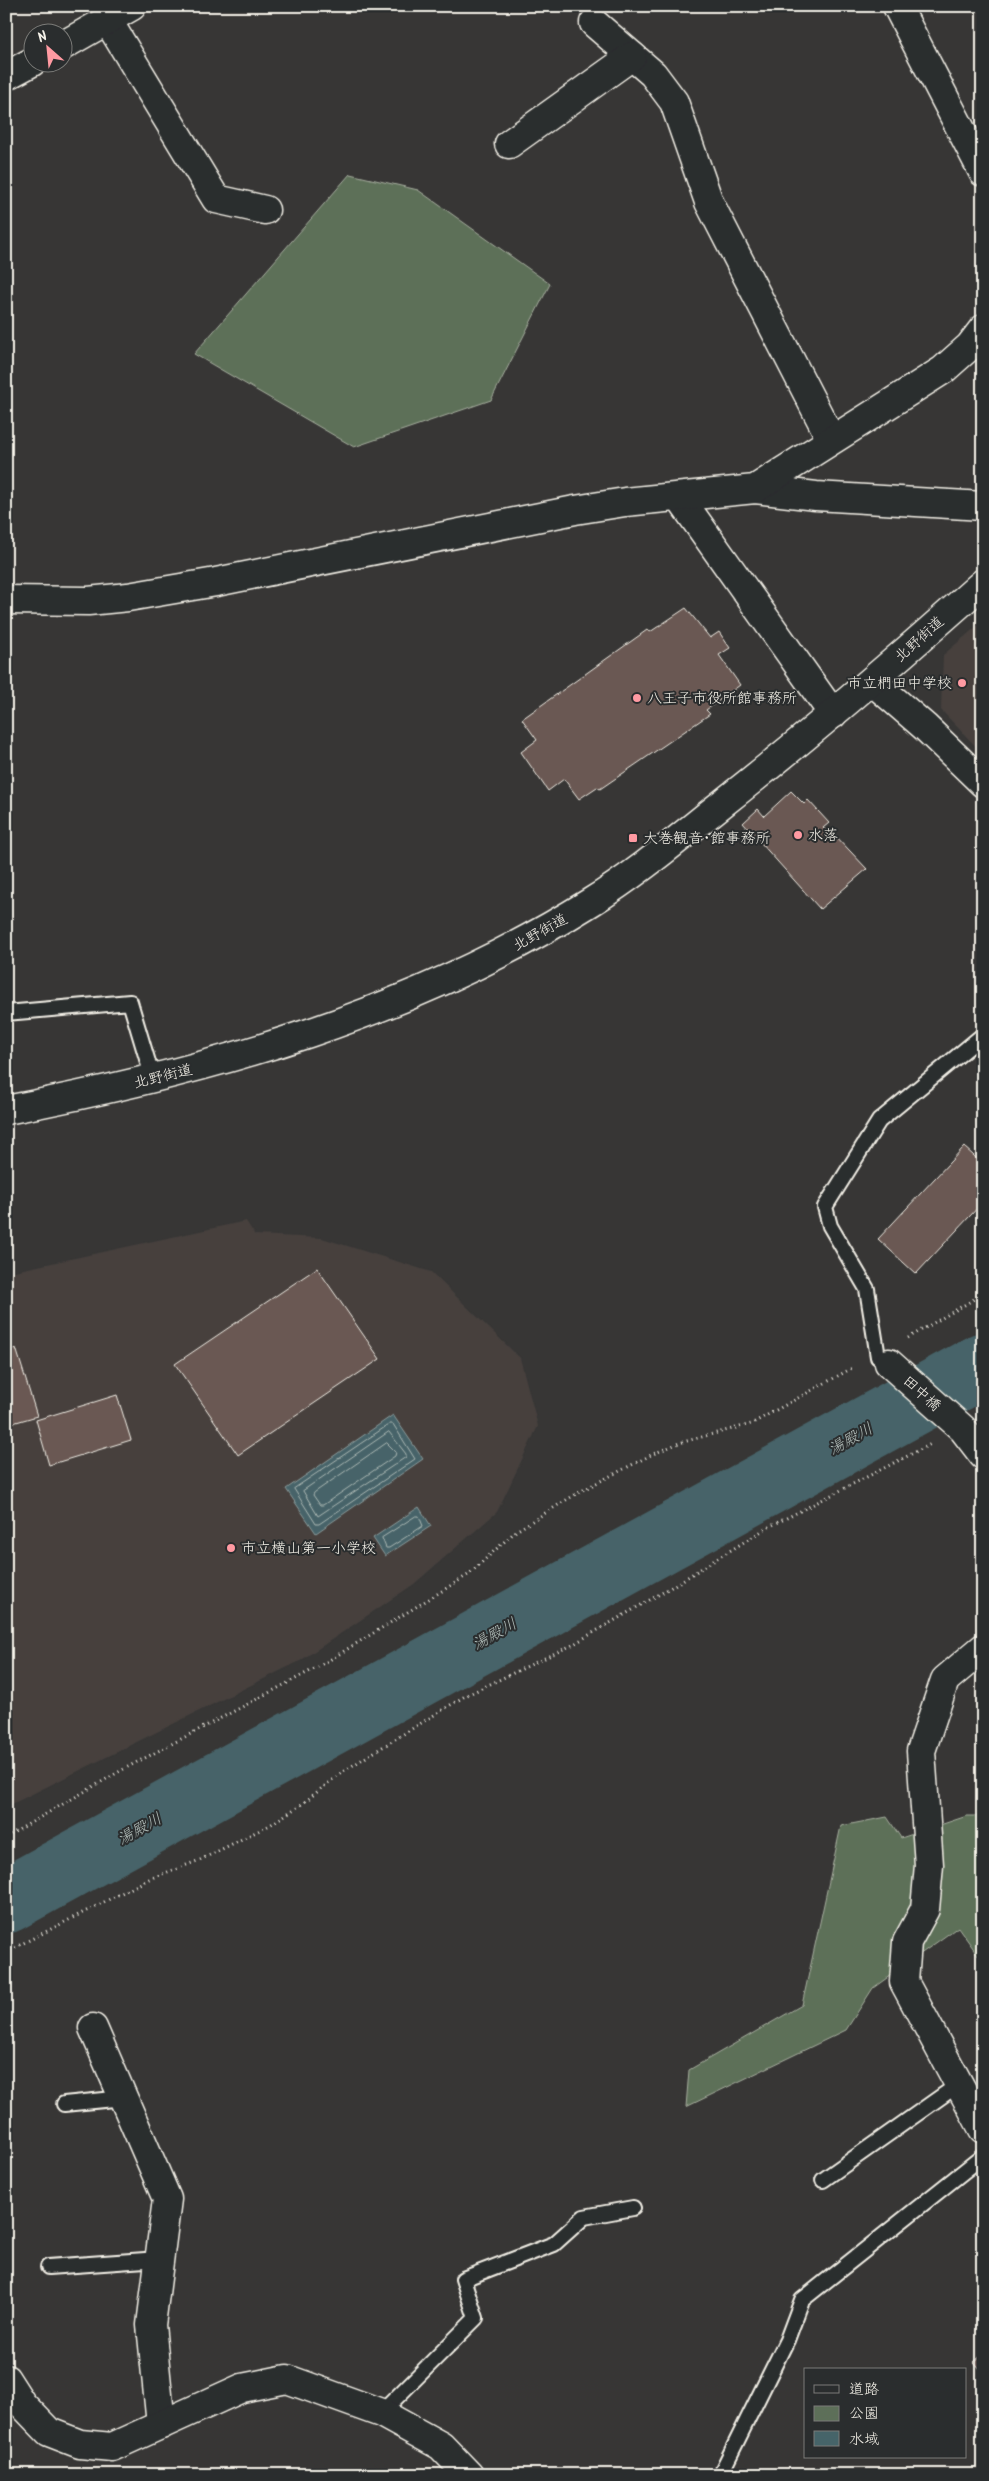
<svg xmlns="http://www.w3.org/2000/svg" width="989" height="2481" font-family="Kalam,'Klee One',sans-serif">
  <rect width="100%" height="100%" fill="#373635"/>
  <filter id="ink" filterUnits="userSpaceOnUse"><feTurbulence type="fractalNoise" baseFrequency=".02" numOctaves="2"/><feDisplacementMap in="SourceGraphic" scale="10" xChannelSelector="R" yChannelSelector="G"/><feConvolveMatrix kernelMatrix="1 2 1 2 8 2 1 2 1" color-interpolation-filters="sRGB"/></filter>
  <g filter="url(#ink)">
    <g fill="#46403e">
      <polygon points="983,621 983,754 941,710 943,655"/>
      <polygon points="246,1221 255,1235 322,1238 431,1272 520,1358 538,1426 497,1512 414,1584 300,1661 6,1807 6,1259 10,1272"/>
    </g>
    <g fill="#5d6f59" stroke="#a8b0a0">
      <polygon points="350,174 418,190 550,284 491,400 354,447 194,354"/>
      <polygon points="967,1816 983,1816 983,1962 958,1927 873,1988 846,2030 686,2107 689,2070 802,2005 841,1826 887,1817 901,1838"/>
    </g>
    <g fill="#466469" stroke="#8c9c9c">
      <polygon points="393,1415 423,1459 316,1533 286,1489"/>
      <polygon points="419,1507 431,1526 385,1556 373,1538"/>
    </g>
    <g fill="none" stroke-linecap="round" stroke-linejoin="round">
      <g stroke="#aeb9b5" stroke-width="1">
        <polygon points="390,1424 393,1424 415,1459 319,1524 316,1524 294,1489"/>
        <polygon points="389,1432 406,1454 406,1457 318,1516 303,1491"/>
        <polygon points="387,1443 396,1452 395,1456 323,1505 320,1505 313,1495 314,1493"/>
        <polygon points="416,1516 419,1516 423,1526 389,1548 386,1548 382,1538"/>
      </g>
      <polyline stroke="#466469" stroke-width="65" points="6,1901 983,1365"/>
    </g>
    <g fill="#6a5853" stroke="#f4f1e8">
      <polygon points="686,608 710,638 719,632 730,648 719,655 740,685 706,710 710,714 600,789 597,787 579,799 564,779 548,791 521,752 537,740 522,719 647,630 650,632"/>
      <polygon points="791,791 804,804 808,800 829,823 823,828 830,834 833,833 867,869 820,909 743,823 758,809 764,816"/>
      <polygon points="964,1147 983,1164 983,1202 916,1274 878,1239"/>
      <polygon points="317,1268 380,1359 238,1455 175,1364"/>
      <polygon points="16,1348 37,1416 6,1425 6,1351"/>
      <polygon points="117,1395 131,1440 49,1465 36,1420"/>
      <polygon points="983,2354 983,2372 974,2362"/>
    </g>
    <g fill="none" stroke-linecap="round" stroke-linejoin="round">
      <g stroke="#f4f1e8" stroke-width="18">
        <g id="lane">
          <polyline points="6,1013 130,1002 153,1079"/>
          <polyline points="889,1363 878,1357 867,1289 830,1226 825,1207 879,1121 983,1035"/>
          <polyline points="64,2104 124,2098"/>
          <polyline points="823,2180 959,2084"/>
          <polyline points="48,2267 159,2259"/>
          <polyline points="381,2413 476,2318 463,2279 554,2244 584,2217 633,2208"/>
          <polyline points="720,2475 787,2340 802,2300 983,2156"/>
        </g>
      </g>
      <g stroke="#f4f1e8" stroke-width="31">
        <g id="street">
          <polyline points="897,6 983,172"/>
          <polyline points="108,21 216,199 265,210"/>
          <polyline points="594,23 653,74 674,102 709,202 831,439"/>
          <polyline points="509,144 632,56"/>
          <polyline points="755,489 816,496 983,506"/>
          <polyline points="679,497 833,714"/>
          <polyline points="6,600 88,601 128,597 216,582 575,510 625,502 755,489 943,370 970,346 983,329"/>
          <polyline points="872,681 925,727 983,783"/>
          <polyline points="889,1363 963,1429 983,1455"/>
          <polyline points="983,1648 945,1680 921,1751 929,1865 925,1909 907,1942 904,1982 983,2129"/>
          <polyline points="93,2028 167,2199 151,2325 161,2425"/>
          <polyline points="6,2379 22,2404 49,2432 80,2444 112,2447 242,2388 287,2379 381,2413 441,2446 469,2475"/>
        </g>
      </g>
      <g stroke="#f4f1e8" stroke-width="31">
        <g id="secondary">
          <polyline points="62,46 132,6"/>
          <polyline points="6,76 32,62"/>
          <path d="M6,1110c205,-39 408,-97 585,-208 47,-29 89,-65 132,-99 89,-70 175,-144 260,-220"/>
        </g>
      </g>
      <g stroke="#f4f1e8" stroke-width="3" stroke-dasharray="1 4" stroke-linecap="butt">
        <polyline points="908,1338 983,1294"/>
        <polyline points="6,1837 122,1770 318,1667 468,1575 516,1531 581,1491 653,1454 679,1443 751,1424 854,1367"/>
        <polyline points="6,1952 149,1879 200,1860 270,1825 302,1804 342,1772 465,1696 572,1645 660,1594 765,1529 931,1444"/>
      </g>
      <use href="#lane" stroke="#2a2d2e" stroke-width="14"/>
      <use href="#street" stroke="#2a2d2e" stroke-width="28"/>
      <use href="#secondary" stroke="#2a2d2e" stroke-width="28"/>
    </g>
  </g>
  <g fill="#ff9aa2" stroke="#2a2d2e" stroke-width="2">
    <circle cx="962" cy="683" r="5"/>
    <circle cx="637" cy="698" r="5"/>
    <circle cx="798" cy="835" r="5"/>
    <rect x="628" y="833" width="10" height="10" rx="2.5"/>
    <circle cx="231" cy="1548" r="5"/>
  </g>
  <g text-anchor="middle" stroke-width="4" stroke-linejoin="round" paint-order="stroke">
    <g font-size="15" fill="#f4f1e8" stroke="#2a2d2e">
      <text transform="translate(919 639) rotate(-42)" y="5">北野街道</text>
      <text transform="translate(540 932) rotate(-29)" y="5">北野街道</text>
      <text transform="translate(163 1076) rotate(-14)" y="5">北野街道</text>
      <text transform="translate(922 1393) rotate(42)" y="5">田中橋</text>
    </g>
    <g font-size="15" fill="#f4f1e8" stroke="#2a2d2e" text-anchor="start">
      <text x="952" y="688" text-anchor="end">市立椚田中学校</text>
      <text x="647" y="703">八王子市役所館事務所</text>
      <text x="808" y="840">水落</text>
      <text x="643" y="843">大巻観音･館事務所</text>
      <text x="241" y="1553">市立横山第一小学校</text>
    </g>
    <g font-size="16" font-style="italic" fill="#aeb9b5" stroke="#2a2d2e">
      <text transform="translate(850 1438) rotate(-29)" y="6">湯殿川</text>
      <text transform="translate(494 1633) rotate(-29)" y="6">湯殿川</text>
      <text transform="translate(139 1828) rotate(-29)" y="6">湯殿川</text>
    </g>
  </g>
  <rect width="989" height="2481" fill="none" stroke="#2a2d2e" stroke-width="25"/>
  <rect x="12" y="12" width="964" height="2456" fill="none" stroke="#f4f1e8" stroke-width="2" filter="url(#ink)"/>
  <rect x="804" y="2368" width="162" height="90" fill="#2a2d2e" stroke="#7b7b78"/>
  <rect x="814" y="2385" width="25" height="8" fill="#2a2d2e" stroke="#7b7b78"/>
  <text x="849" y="2394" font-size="15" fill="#f4f1e8">道路</text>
  <rect x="814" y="2406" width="25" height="15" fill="#5d6f59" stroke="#7b7b78"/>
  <text x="849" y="2418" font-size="15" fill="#f4f1e8">公園</text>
  <rect x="814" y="2431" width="25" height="15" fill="#466469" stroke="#7b7b78"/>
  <text x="849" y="2444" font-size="15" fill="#f4f1e8">水域</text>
  <g transform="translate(48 48) rotate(333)"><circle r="24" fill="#2a2d2e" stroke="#7b7b78"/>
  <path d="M0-4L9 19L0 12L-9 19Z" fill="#ff9aa2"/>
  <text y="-8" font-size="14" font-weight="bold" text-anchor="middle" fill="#f4f1e8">N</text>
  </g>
</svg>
